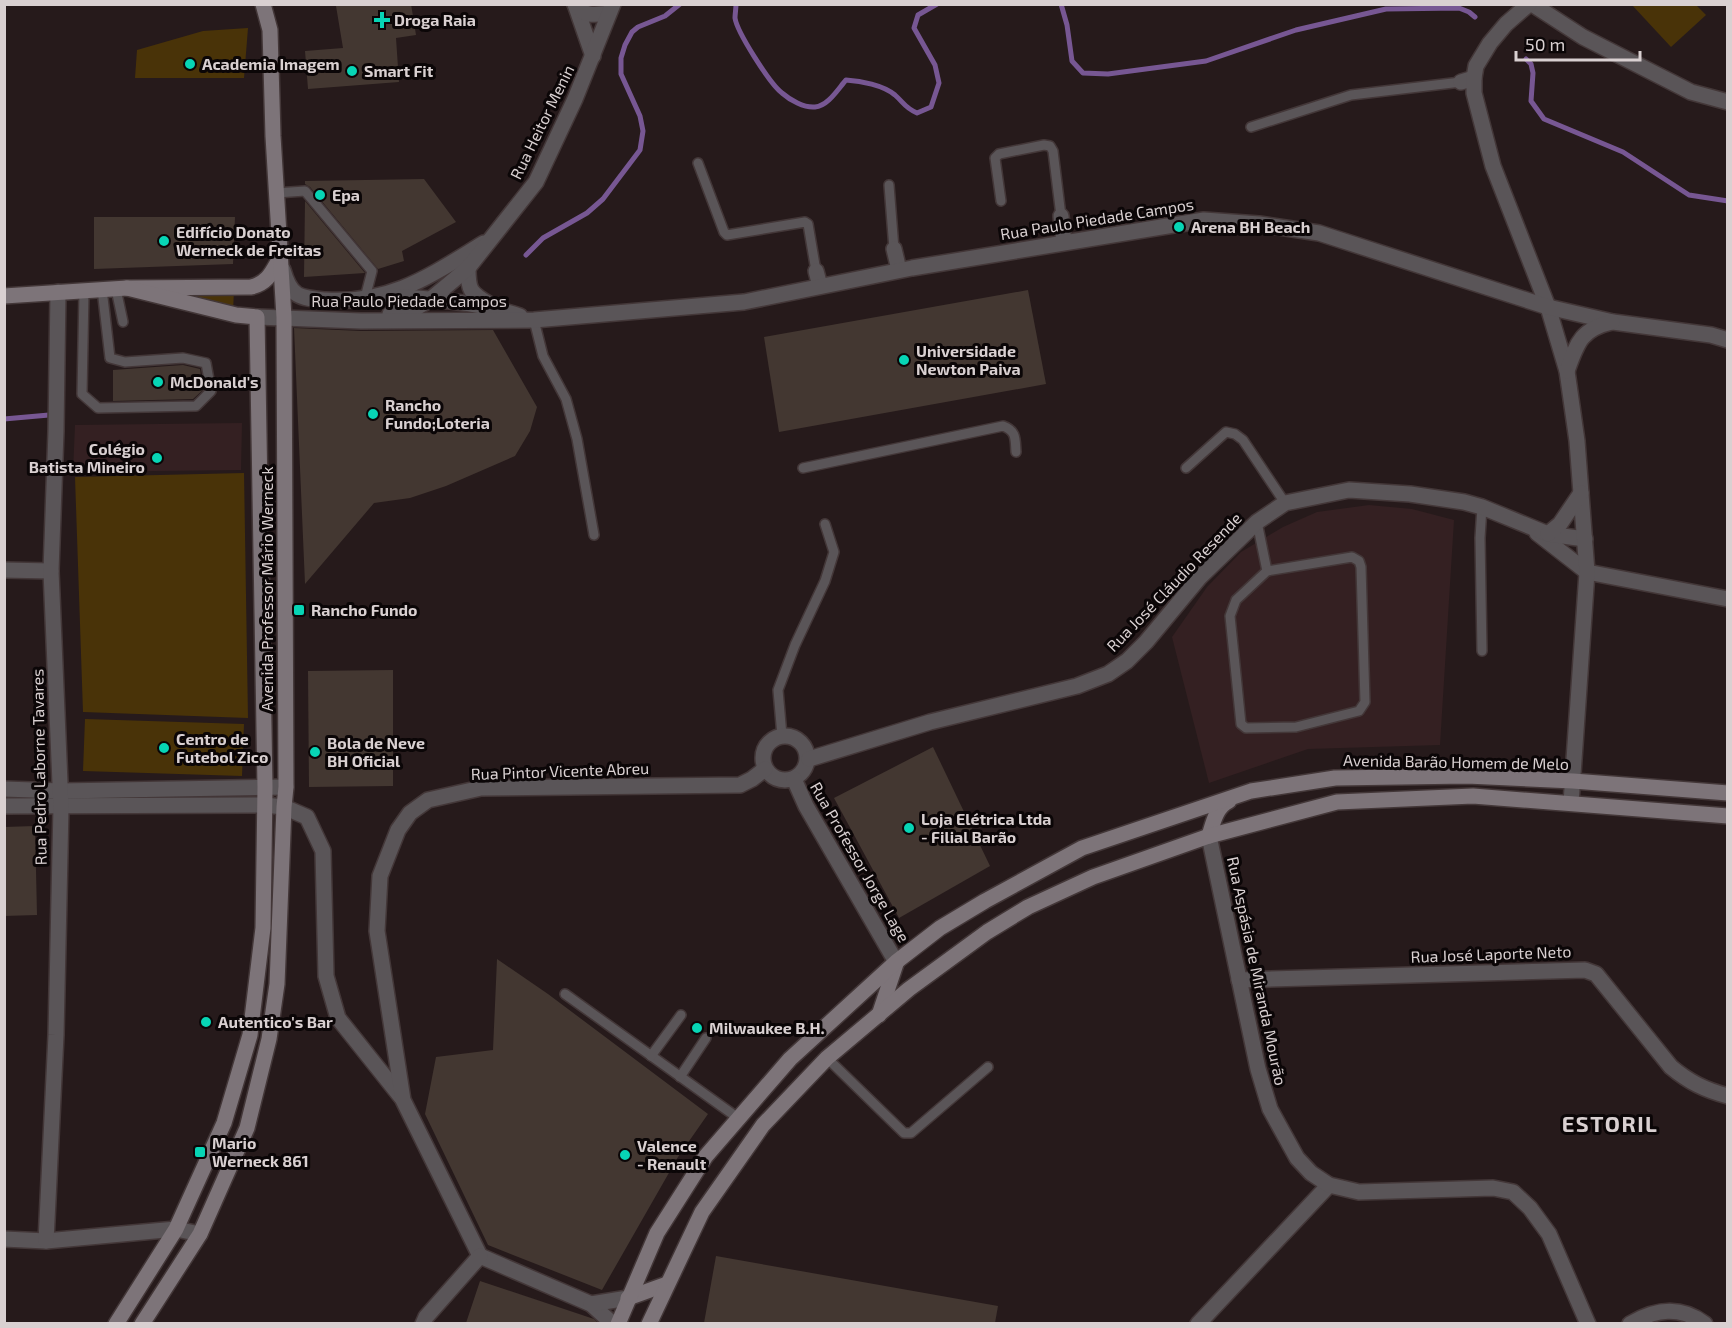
<svg xmlns="http://www.w3.org/2000/svg" width="1732" height="1328" font-family="'Exo 2',sans-serif">
  <rect width="100%" height="100%" fill="#261a1b"/>
  <g fill="#342022">
    <polygon points="242,423 241,470 73,472 75,425"/>
    <polygon points="1369,505 1412,509 1454,520 1440,745 1308,749 1209,783 1172,637 1207,587 1241,552 1283,527 1317,512"/>
  </g>
  <g fill="#493308">
    <polygon points="1632,5 1696,5 1706,15 1671,47"/>
    <polygon points="248,28 244,78 135,78 137,50 203,31"/>
    <polygon points="234,290 233,312 178,296"/>
    <polygon points="244,473 248,718 83,712 75,477"/>
    <polygon points="85,719 244,724 242,776 83,771"/>
  </g>
  <g fill="none" stroke-linecap="round" stroke-linejoin="round">
    <g stroke="#775793" stroke-width="5">
      <path d="M736,4c0,5 -1,10 -1,14 2,14 35,66 47,75 8,7 22,15 33,14 13,-1 23,-18 31,-27 15,1 37,5 49,15 9,8 10,13 22,18l14,-6 8,-24 -4,-18 -21,-37 4,-13 19,-11"/>
      <polyline points="1061,4 1067,25 1072,61 1083,73 1108,74 1206,61 1296,30 1386,9 1459,8 1469,12 1475,17"/>
      <polyline points="1526,59 1531,64 1533,73 1531,101 1544,119 1623,152 1689,195 1728,201"/>
      <polyline points="526,255 543,238 587,213 603,199 640,150 643,131 640,116 621,74 621,58 625,45 632,32 638,27 665,16 680,4"/>
      <polyline points="4,419 49,415"/>
    </g>
  </g>
  <g fill="#433731">
    <polygon points="344,4 411,4 416,35 396,38 399,82 308,89 305,51 343,48 336,6"/>
    <polygon points="424,179 456,222 402,251 404,261 378,269 310,187 305,184 305,181"/>
    <polygon points="305,201 365,273 304,277"/>
    <polygon points="94,217 235,217 233,264 94,269"/>
    <polygon points="1028,290 1046,384 779,432 764,337"/>
    <polygon points="294,328 361,331 493,330 537,407 530,431 515,456 446,486 410,498 374,503 305,584"/>
    <polygon points="183,365 200,369 203,390 193,399 113,401 113,370"/>
    <polygon points="393,670 393,786 309,787 308,671"/>
    <polygon points="933,747 990,866 899,918 834,798"/>
    <polygon points="35,826 37,915 4,916 4,827"/>
    <polygon points="497,959 548,994 708,1114 678,1157 602,1290 488,1245 425,1114 436,1057 493,1050"/>
    <polygon points="716,1256 998,1306 995,1323 704,1323"/>
    <polygon points="480,1281 594,1319 598,1323 466,1323"/>
  </g>
  <g fill="none" stroke-linecap="round" stroke-linejoin="round">
    <g stroke="#433738" stroke-width="12">
      <g id="service">
        <polyline points="1251,127 1351,95 1461,82"/>
        <polyline points="698,163 724,232 727,235 805,222 808,224 816,271"/>
        <polyline points="889,185 894,249"/>
        <polyline points="276,193 305,191 372,271 365,298"/>
        <polyline points="1001,201 995,158 999,154 1044,145 1050,146 1053,151 1061,216"/>
        <polyline points="116,289 123,322"/>
        <polyline points="84,291 82,394 98,408 196,406 211,391 206,363 183,358 125,362 110,358 102,289"/>
        <polyline points="534,320 543,356 566,399 577,439 594,535"/>
        <path d="M803,468l200,-42c14,5 12,14 13,26"/>
        <polyline points="1186,468 1226,432 1235,434 1243,440 1285,503"/>
        <polyline points="1257,522 1267,571"/>
        <polygon points="1352,557 1359,561 1361,567 1365,702 1359,711 1296,727 1246,728 1241,724 1230,616 1236,600 1267,571"/>
        <polyline points="1482,651 1480,538 1482,507"/>
        <polyline points="782,736 778,690 795,645 825,581 834,552 825,524"/>
        <polyline points="565,994 738,1118"/>
        <polyline points="651,1056 681,1015"/>
        <polyline points="827,1058 904,1133 911,1133 988,1067"/>
        <polyline points="680,1077 706,1038"/>
      </g>
    </g>
    <g stroke="#433738" stroke-width="18">
      <g id="minor">
        <polyline points="575,4 593,56"/>
        <path d="M575,4c9,13 20,11 34,9"/>
        <polyline points="1532,4 1583,37 1691,92 1728,102"/>
        <polyline points="1461,82 1474,78"/>
        <polyline points="1061,216 1064,242"/>
        <polyline points="894,249 899,270"/>
        <polyline points="816,271 820,286"/>
        <polyline points="1537,533 1587,572 1728,599"/>
        <polyline points="4,570 51,571"/>
        <circle cx="785" cy="758" r="22"/>
        <polyline points="809,759 930,722 1077,686 1108,674 1127,661 1146,642 1200,577 1257,522 1285,503 1349,490 1410,494 1464,502 1482,507 1548,534 1585,539"/>
        <polyline points="794,779 806,806 896,962"/>
        <polyline points="4,789 61,791 286,787"/>
        <polyline points="4,806 264,805 284,807 307,817 323,851 326,976 338,1018 401,1097"/>
        <path d="M1239,980l346,-10 11,4 75,93c18,15 34,23 57,29"/>
        <polyline points="4,1239 46,1241 176,1229 200,1234"/>
        <polyline points="46,1241 56,1035 61,807 51,571 56,431 58,292"/>
        <polyline points="480,1256 403,1100 377,931 380,876 398,830 410,813 428,800 481,788 740,785 752,779 765,769"/>
        <polyline points="480,1256 591,1304 613,1324"/>
        <polyline points="591,1304 628,1298"/>
        <polyline points="423,1324 426,1317 480,1256"/>
        <polyline points="1198,1324 1329,1185"/>
      </g>
    </g>
    <g stroke="#433738" stroke-width="18">
      <g id="tertiary">
        <polyline points="1529,4 1506,24 1490,43 1476,66 1474,78 1474,93 1493,166 1548,307 1567,371 1577,441 1587,572 1571,803"/>
        <path d="M468,268c0,22 2,25 21,36"/>
        <path d="M283,270c8,28 17,28 43,30 66,4 105,-25 158,-57"/>
        <path d="M390,296c44,3 88,6 130,20"/>
        <polyline points="390,314 416,308 431,299 468,268 536,182 575,99 613,4"/>
        <polyline points="257,317 361,321 534,320 744,302 912,268 1204,220 1259,224 1319,233 1548,307 1613,322 1711,335 1728,340"/>
        <path d="M1567,371c10,-28 14,-42 45,-49"/>
        <polyline points="1548,534 1560,524 1581,493"/>
        <polyline points="1209,836 1258,1069 1270,1109 1297,1158 1311,1173 1329,1185 1359,1192 1493,1188 1513,1192 1530,1208 1549,1234 1588,1324"/>
        <path d="M1630,1324c25,-15 50,-19 75,0"/>
      </g>
    </g>
    <g stroke="#433738" stroke-width="18">
      <g id="secondary">
        <path d="M4,296l123,-8 124,-1c17,-4 21,-15 29,-29"/>
        <path d="M1209,836c4,-13 7,-29 20,-35"/>
        <polyline points="879,1015 896,964"/>
        <polyline points="628,1298 667,1284"/>
        <polyline points="116,1324 176,1229 224,1123 250,1035 263,928 265,787 257,317 236,315 127,288"/>
        <polyline points="142,1324 200,1234 247,1128 269,1039 277,984 284,807 286,787 284,317 273,136 270,30 263,4"/>
        <polyline points="618,1324 657,1233 706,1156 790,1059 896,962 940,928 985,901 1082,848 1251,791 1335,778 1467,776 1573,781 1728,793"/>
        <polyline points="649,1324 702,1212 763,1125 827,1058 909,989 987,932 1028,907 1093,877 1209,836 1337,802 1473,796 1728,816"/>
      </g>
    </g>
    <use href="#service" stroke="#5a5558" stroke-width="9"/>
    <use href="#minor" stroke="#5a5558" stroke-width="15"/>
    <use href="#tertiary" stroke="#5a5558" stroke-width="15"/>
    <use href="#secondary" stroke="#7d7479" stroke-width="15"/>
  </g>
  <g fill="#07d5b5" stroke="#0b0607" stroke-width="2">
    <path d="M379 11h6v6h6v6h-6v6h-6v-6h-6v-6h6z"/>
    <circle cx="190" cy="64" r="6"/>
    <circle cx="352" cy="71" r="6"/>
    <circle cx="320" cy="195" r="6"/>
    <circle cx="1179" cy="227" r="6"/>
    <circle cx="164" cy="241" r="6"/>
    <circle cx="904" cy="360" r="6"/>
    <circle cx="158" cy="382" r="6"/>
    <circle cx="373" cy="414" r="6"/>
    <circle cx="157" cy="458" r="6"/>
    <rect x="293" y="604" width="12" height="12" rx="3"/>
    <circle cx="164" cy="748" r="6"/>
    <circle cx="315" cy="752" r="6"/>
    <circle cx="909" cy="828" r="6"/>
    <circle cx="206" cy="1022" r="6"/>
    <circle cx="697" cy="1028" r="6"/>
    <rect x="194" y="1146" width="12" height="12" rx="3"/>
    <circle cx="625" cy="1155" r="6"/>
  </g>
  <g text-anchor="middle" stroke-width="6" stroke-linejoin="round" paint-order="stroke">
    <g font-size="16" font-weight="bold" fill="#d9d0d1" stroke="#0b0607" text-anchor="start">
      <text x="394" y="26">Droga Raia</text>
      <text x="202" y="70">Academia Imagem</text>
      <text x="364" y="77">Smart Fit</text>
      <text x="332" y="201">Epa</text>
      <text x="1191" y="233">Arena BH Beach</text>
      <text x="176" y="238">Edifício Donato<tspan x="176" dy="18">Werneck de Freitas</tspan></text>
      <text x="916" y="357">Universidade<tspan x="916" dy="18">Newton Paiva</tspan></text>
      <text x="170" y="388">McDonald's</text>
      <text x="385" y="411">Rancho<tspan x="385" dy="18">Fundo;Loteria</tspan></text>
      <text x="145" y="455" text-anchor="end">Colégio<tspan x="145" dy="18">Batista Mineiro</tspan></text>
      <text x="311" y="616">Rancho Fundo</text>
      <text x="176" y="745">Centro de<tspan x="176" dy="18">Futebol Zico</tspan></text>
      <text x="327" y="749">Bola de Neve<tspan x="327" dy="18">BH Oficial</tspan></text>
      <text x="921" y="825">Loja Elétrica Ltda<tspan x="921" dy="18">- Filial Barão</tspan></text>
      <text x="218" y="1028">Autentico's Bar</text>
      <text x="709" y="1034">Milwaukee B.H.</text>
      <text x="212" y="1149">Mario<tspan x="212" dy="18">Werneck 861</tspan></text>
      <text x="637" y="1152">Valence<tspan x="637" dy="18">- Renault</tspan></text>
    </g>
    <g font-size="16" fill="#d9d0d1" stroke="#0b0607">
      <text transform="translate(542 122) rotate(-64)" y="6">Rua Heitor Menin</text>
      <text transform="translate(1097 219) rotate(-9)" y="6">Rua Paulo Piedade Campos</text>
      <text x="409" y="307">Rua Paulo Piedade Campos</text>
      <text transform="translate(1174 582) rotate(-46)" y="6">Rua José Cláudio Resende</text>
      <text transform="translate(267 589) rotate(-90)" y="6">Avenida Professor Mário Werneck</text>
      <text transform="translate(1456 762) rotate(1)" y="6">Avenida Barão Homem de Melo</text>
      <text transform="translate(39 767) rotate(-91)" y="6">Rua Pedro Laborne Tavares</text>
      <text transform="translate(560 771) rotate(-2)" y="6">Rua Pintor Vicente Abreu</text>
      <text transform="translate(860 862) rotate(60)" y="6">Rua Professor Jorge Lage</text>
      <text transform="translate(1491 954) rotate(-2)" y="6">Rua José Laporte Neto</text>
      <text transform="translate(1257 971) rotate(78)" y="6">Rua Aspásia de Miranda Mourão</text>
    </g>
    <g font-size="22" font-weight="bold" letter-spacing="1.5" fill="#d9d0d1" stroke="#0b0607">
      <text x="1610" y="1132">ESTORIL</text>
    </g>
  </g>
  <rect width="1732" height="1328" fill="none" stroke="#d9d0d1" stroke-width="12"/>
  <path d="M1516 51v9h124v-9" fill="none" stroke="#d9d0d1" stroke-width="3"/>
  <text x="1525" y="51" font-size="18" fill="#d9d0d1" stroke="#0b0607" stroke-width="4.5" paint-order="stroke">50 m</text>
</svg>
